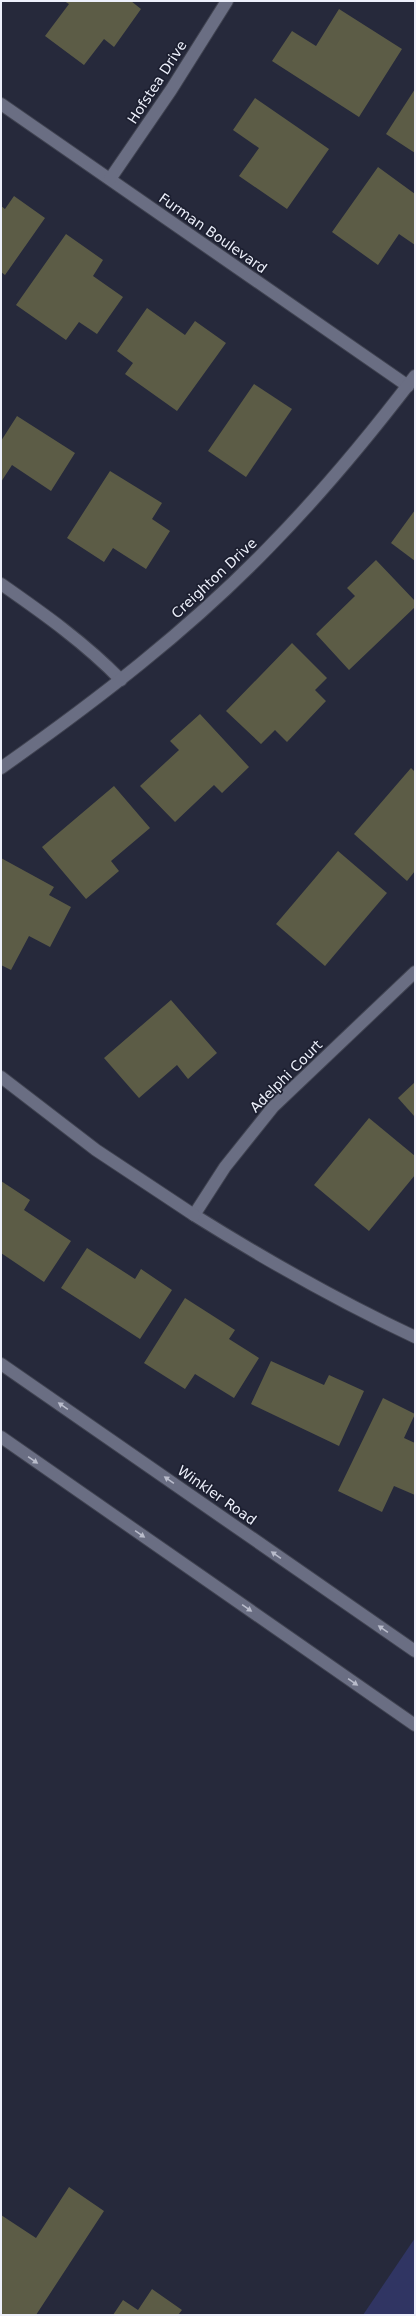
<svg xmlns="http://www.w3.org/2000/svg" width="416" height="2316" font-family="'DejaVu Sans',sans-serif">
  <rect width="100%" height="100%" fill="#26293b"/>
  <polygon fill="#303563" points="415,2238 415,2315 363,2315"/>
  <g fill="#5c5c46">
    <polygon points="64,1 131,1 141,9 114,47 104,39 84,65 45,36 69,4"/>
    <polygon points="339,9 402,49 359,117 272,61 292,31 316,46"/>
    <polygon points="415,89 415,153 386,134"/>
    <polygon points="255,98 329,149 287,209 239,176 259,148 233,130"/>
    <polygon points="378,167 415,194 415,245 399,234 378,265 332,232"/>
    <polygon points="14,196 45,218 5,275 1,272 1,206 5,209"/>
    <polygon points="66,234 103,260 93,276 123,297 97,334 79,322 66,340 16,305"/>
    <polygon points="147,308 185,335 195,321 226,343 177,411 125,374 133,363 117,351"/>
    <polygon points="254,384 292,409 246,477 208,451"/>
    <polygon points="17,416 75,453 51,491 12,465 1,482 1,441"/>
    <polygon points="110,471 162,503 152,519 170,531 146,569 113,548 104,562 67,538"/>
    <polygon points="415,510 415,561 391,543"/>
    <polygon points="376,560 415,601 415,607 349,670 316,634 355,596 347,588"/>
    <polygon points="292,643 327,678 315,690 326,701 287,742 275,730 261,744 226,711"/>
    <polygon points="200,714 249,767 222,793 214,785 175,822 140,786 179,750 170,741"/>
    <polygon points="411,768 415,772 415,871 407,881 354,834"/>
    <polygon points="114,786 150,828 111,861 119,871 86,899 42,847"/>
    <polygon points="338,851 387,893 325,966 276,924"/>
    <polygon points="1,858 54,887 49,895 71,907 50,947 29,936 11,970 1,965"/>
    <polygon points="171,1000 217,1053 188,1079 177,1065 139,1098 104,1058"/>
    <polygon points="415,1082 415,1117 398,1098"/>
    <polygon points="369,1118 415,1156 415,1175 369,1231 314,1185"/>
    <polygon points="1,1181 30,1200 24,1210 71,1241 44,1282 1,1253"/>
    <polygon points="87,1248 135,1279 141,1269 172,1290 140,1339 61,1288"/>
    <polygon points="185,1298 235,1330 229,1339 259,1358 234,1398 195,1374 185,1389 144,1363"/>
    <polygon points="271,1361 324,1385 329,1375 364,1391 339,1446 251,1404"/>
    <polygon points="383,1398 415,1414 404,1438 415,1443 415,1495 394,1486 382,1512 338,1491"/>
    <polygon points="69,2187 104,2211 36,2315 1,2315 1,2215 36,2238"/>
    <polygon points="152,2289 182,2310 178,2315 113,2315 123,2300 138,2310"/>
  </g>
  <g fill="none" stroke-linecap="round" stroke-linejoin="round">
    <g stroke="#404351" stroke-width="14">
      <g id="minor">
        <polyline points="1,104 408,386"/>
        <polyline points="110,179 171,90 227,1"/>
        <path d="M1,584c43,30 84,59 120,96"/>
        <path d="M1,768c95,-67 188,-138 269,-222 52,-53 100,-111 145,-170"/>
        <path d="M415,972l-142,135 -48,60 -31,48c72,45 144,86 221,122"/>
        <polyline points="1,1077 96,1150 194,1215"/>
        <polyline points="1,1364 415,1651"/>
        <polyline points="1,1437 415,1725"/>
      </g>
    </g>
    <use href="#minor" stroke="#6a6e83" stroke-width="12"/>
  </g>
  <defs><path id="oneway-solid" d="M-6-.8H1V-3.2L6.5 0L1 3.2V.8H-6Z"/></defs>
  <g fill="#b9bccb">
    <use href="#oneway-solid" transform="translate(63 1406) rotate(-145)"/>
    <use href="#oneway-solid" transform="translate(33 1460) rotate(35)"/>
    <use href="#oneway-solid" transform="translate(169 1480) rotate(-145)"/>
    <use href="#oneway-solid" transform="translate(140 1534) rotate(35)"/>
    <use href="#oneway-solid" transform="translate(276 1555) rotate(-145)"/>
    <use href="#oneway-solid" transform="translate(247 1608) rotate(35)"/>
    <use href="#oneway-solid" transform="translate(383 1629) rotate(-145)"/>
    <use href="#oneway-solid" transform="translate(353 1682) rotate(35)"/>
  </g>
  <g text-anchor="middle" stroke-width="3.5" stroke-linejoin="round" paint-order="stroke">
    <g font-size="14" fill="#edf0fb" stroke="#1c1f30">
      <text transform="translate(157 82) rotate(-57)" y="5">Hofstea Drive</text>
      <text transform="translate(213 233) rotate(35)" y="5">Furman Boulevard</text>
      <text transform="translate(214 578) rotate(-43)" y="5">Creighton Drive</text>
      <text transform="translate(286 1076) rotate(-45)" y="5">Adelphi Court</text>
      <text transform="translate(217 1495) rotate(35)" y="5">Winkler Road</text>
    </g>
  </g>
  <rect width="416" height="2316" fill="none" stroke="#edf0fb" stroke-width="4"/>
</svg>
